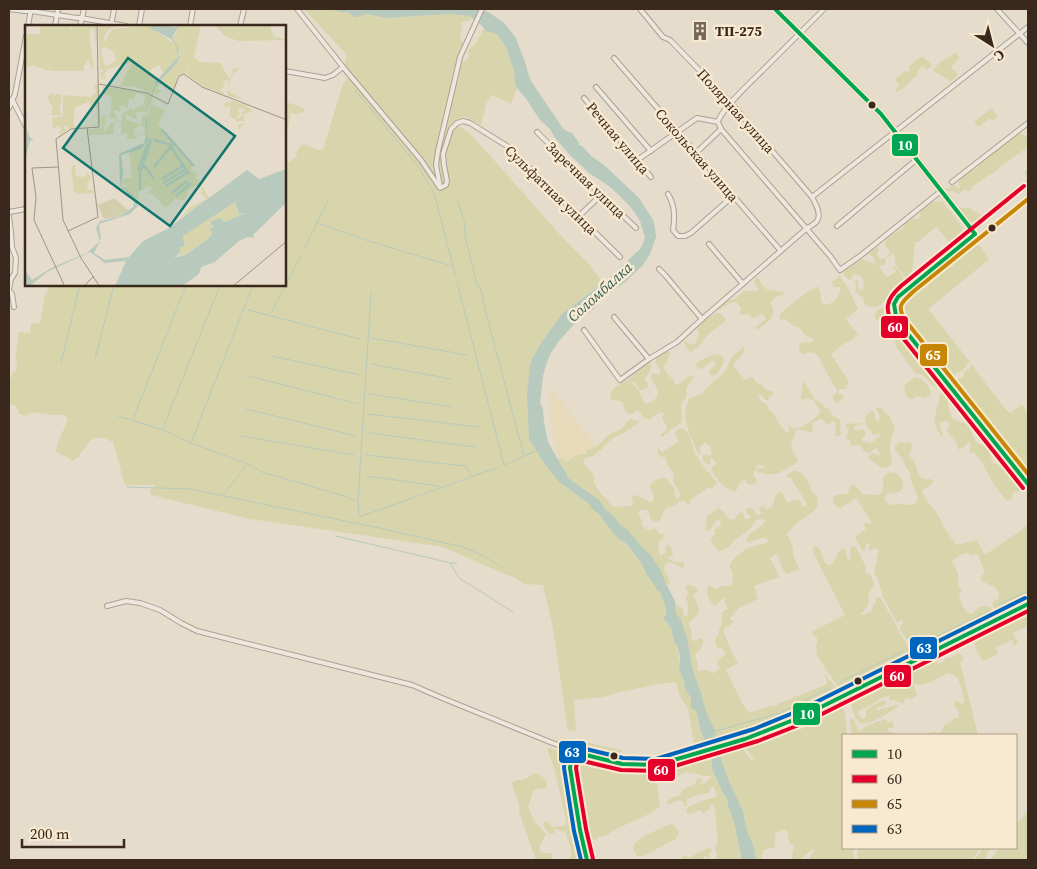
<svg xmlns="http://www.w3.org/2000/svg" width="1037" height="869" font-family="'Source Serif 4',serif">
  <rect width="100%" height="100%" fill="#e6dccb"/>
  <polygon fill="#e7daba" points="549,390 553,390 597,447 592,450 587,450 586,454 575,457 568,462 561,457 557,452 552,435 549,410"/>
  <g fill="#d8d5ac">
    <path d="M307,9h22l19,3 6,5h3l8,-3 21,4 64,-4 19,2 2,4 -10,2 1,7 -2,9 3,5 -5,15 3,4c7,-1 9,-4 7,-11l3,-4 5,-4 8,-15 3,4h3l7,2 9,15 9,24 -1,7 3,8 -6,16 -19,-9 -6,9 -5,21 -17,-9 -7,8 12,9 16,17 79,89 25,25 13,18 -40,32 -21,29 -9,16 -5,36 2,44 15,24 14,18 31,23 14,14 13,18 5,4 4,5 5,3 6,10 4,3 7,14 11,16 3,1c0,8 7,14 5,24l-3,1v2l8,9 4,16 4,10v15l6,14 -1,3 3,6 4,6v10l4,2 2,3 3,16 5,12v6l-4,2 -6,-1c-8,11 -30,10 -43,12l-2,-2v-2c5,-2 8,-2 12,-2 12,-2 22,-6 32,-11l-6,-34 -8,-13 -4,-14 -22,3 -34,7 -16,5 -30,3 2,30 -8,1 -15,-103 -10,-43 -19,-1 -10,-7 -12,-4 -59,-26 -193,-28 -99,-24 -1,-4 5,-6h-30l-12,-43c-7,-3 -16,-8 -23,-1 -2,2 -2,4 -5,7 -4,4 -4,3 -6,9l-7,4c-4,-5 -11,-5 -16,-10l2,-9 10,-22 -4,-5h-11l-19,-3c-7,2 -7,6 -15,2l-3,-8 -7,-2v-22l1,-1 2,-6 2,-3h2l1,-9 -2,-3 4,-28 11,1 1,-10 9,1 5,-31h2l2,-8h236v-120l12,-9 -1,-1 2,-6 5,-5 16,6 4,-1 20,-65 8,-11 -7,-8 3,-10 -41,-44z"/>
    <path d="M956,52l3,6 -8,9 7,8 -7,7c-6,-5 -13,-7 -18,-12l6,-7z"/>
    <path d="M920,57h3l9,8 -5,5 -5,-4 -5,6 1,3c-8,5 -14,15 -22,17v-3l3,-4 -2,-3 -2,-2 11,-10v2l1,1 3,-4 -1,-2z"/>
    <polygon points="290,103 303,108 305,110 304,112 295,114 291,112 288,128 285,132 285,104"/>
    <polygon points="992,108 998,116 993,121 990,118 979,127 974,122"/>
    <path d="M1020,132l5,4h3v11l-25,18 -4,2c-3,6 -8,6 -13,10 -5,3 -8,7 -14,9v3l-4,2 -4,-1 -6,4 -6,-3h-6l-1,-1 8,-5 7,4v-2l-2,-4c4,-7 12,-14 20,-15l-1,-2z"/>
    <path d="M1028,169v16c-8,5 -26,22 -35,23l1,-2 8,-5 3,-4 8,-4 3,-4 9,-6 2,-5 -3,-6z"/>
    <path d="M937,201l6,1c7,10 22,25 23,37l-9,6 -6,-1 -15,-17 -19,16 -2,-2 -1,1 1,2 -4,38 -2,1 -14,-20c2,-9 -5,-11 -9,-16l-1,-5 3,-5 15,-9v-3l7,-6h9l1,-8 11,-9z"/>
    <polygon points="960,208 970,208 980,215 993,210 981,220 973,223 969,222 960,210"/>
    <path d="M977,245l3,1 8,11 1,2 -2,2 -59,48 42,53 -2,1 -4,6 -8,4 -3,4 -46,-57c-6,-12 -6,-18 5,-26 2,-1 4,-3 7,-4 2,-1 5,-2 8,-3l2,-5 44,-36z"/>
    <path d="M877,247l2,2 -2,5 2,5h4l8,-7 1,2 -2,2 -5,2 1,4 -2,3h-4l-1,1 7,11h1l9,-5 -3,-5h2l2,1 9,14 -1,3 -22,17c-5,7 -11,6 -18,3l-2,-7 -8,-6 2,-8 -3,-4h4v8l4,2 1,-1c3,-8 -2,-18 -11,-13l-1,4h-2l-5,-5 -1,-5 19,-11 11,4 2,3 -1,-8 -6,-5z"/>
    <polygon points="945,248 948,249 948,251 920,275 917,276 916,275 916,271 928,262 930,263 935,259 934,256"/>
    <path d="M839,275l8,11 11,23 -12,10 7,10 5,4c-4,8 -11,8 -18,13 -3,2 -5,6 -9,8l18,28 -4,7h-6l-1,4 4,2 2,3 -6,5 -4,-2 -2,-5 5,-4v-2c-5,-7 -9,-16 -14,-24 -3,-5 -3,-11 -9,-13 -4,-2 -7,0 -11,1l-4,-3 1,-7 4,-2 6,1 3,-2v-2l-8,-4 -5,-7 -6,-2 -9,-7 -4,1 -2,-2 3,-6 25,-20 10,-5h2l1,5 1,3v7l5,3c8,-2 13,-8 15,-16l-2,-2h-5l-3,-5 6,-3z"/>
    <path d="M756,278l3,1c8,17 13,8 25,14l-1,2 -6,1 -6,6 3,11 -4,7 -13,10 -2,-2 11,-9 -4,-6 -5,4 -4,1 -5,-4 -6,1 -2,-2 1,-6 -6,-5 -5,1 -11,7 -2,-1 12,-9 6,-1 9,-8h13l1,-2 -4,-7z"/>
    <path d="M886,306l2,2 -3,4v5l-3,4 -3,1 -4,-4c-1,-9 6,-9 11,-12z"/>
    <path d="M717,313h3l6,7c-5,5 -11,9 -16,13 -7,6 -10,15 -20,19l-6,-9v-1h3l6,3 3,-2 3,-10 -2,-5 11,-10z"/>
    <polygon points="889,320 891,321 897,330 936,377 939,384 938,388 933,386 923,375 915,373 897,348 893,336 887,326"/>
    <path d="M743,347l2,2c-2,5 -6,10 -11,14l-1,3 12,14 7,-4 4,6 7,4 3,4 6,1 1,4 -3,1 -2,4h-3l-3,-5h-3l-1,2 3,4 5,3 3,6 5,4 4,8 8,10h3v-7h1l1,2 3,2c10,-2 19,-9 26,-16v-3l-7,-10 -6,-2 -4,2 -2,-2 2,-18 12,20 5,2 4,5 4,1 5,8 6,3 2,4 -1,7 1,4 -3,2 -3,-1 1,-11 -1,-2 -3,-1 -5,4 -5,-6 -10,4 1,10c-5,-1 -11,-4 -16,-3 -4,4 -3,11 -6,16l1,4 6,10v2l-19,11 -12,2 -4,-2h-5l-1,-2 2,-3h5l2,-1 -5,-2h-3l-2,4 -3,5 4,7 -1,2 -4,2 -5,-1 -1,-4c-7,-1 -7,6 -10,11 -11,1 -18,-12 -25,-21l1,-3 5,-4 -5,-5 -2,1 1,6c-5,-1 -10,-4 -8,-10l2,-1 5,2 2,-2 -2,-8 -5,-3 -5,4v6l-1,1 -2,-3c-7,-16 -18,-37 -7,-53l13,-5 2,-4 13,-11 8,-8 5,-12z"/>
    <path d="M667,351l3,1c0,4 -3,6 -3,11l-4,4 5,8 5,4 2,5 2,1 13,-9h3l1,1 -8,11 1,8 -6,8 1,18 -13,9 -1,2 -7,4 -1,-1c9,-9 9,-7 2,-17l2,-6c-5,-1 -11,3 -14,7l-6,-2 -6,-8c-5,2 -6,7 -12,2l-3,-8 -2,-3 -9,-1c-1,-3 -3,-4 -1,-8 4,-7 14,-9 19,-14 6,-6 11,-12 19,-15l3,4 -7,12v1l3,3v4l-6,3h-2c-3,-2 -3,-6 -6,-8l-2,1 7,8 5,12c5,1 7,0 11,-4 10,-10 -6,-15 -4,-25l3,-1 3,2 3,-1 1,-4 -5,-7v-5z"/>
    <polygon points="714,354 723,356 724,361 718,373 712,376 709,373 710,370 716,365 715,361 710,362 703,369 697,368 695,365 701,360"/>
    <path d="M973,365l1,3 32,42 4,3 12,-8 6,7v59l-58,-73c-3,-3 -4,-4 -6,-8 -3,-4 -6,-5 -7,-11l7,-2v-5z"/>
    <path d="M915,377c8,1 13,8 16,15l-1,3 -5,3 -8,-2 -5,3 -4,-1c-7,-12 -4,-13 7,-21z"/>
    <path d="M941,393l4,1c5,6 2,15 6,22 3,6 12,5 17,9 5,5 4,13 9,18 2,1 5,2 7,3 7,3 6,11 9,17l7,2 4,-2 16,19v4l4,3 -11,4 -1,5 -4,3 -2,-1 -12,-15 -14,-26 -5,-5 -6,-2 2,-8v-2c-5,1 -6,6 -12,8l-3,-8 -7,-8 -2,-6 3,-2 -1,-3 -4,-2 -5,1 1,8 3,5h-3c-5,-7 -9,-14 -4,-22l-2,-3 3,-5 2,-11z"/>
    <path d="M876,407l5,1 4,5 4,2 6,14c-7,15 -5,19 -3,35l-6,4 -6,-1 -12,-9 2,-3 3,-2 8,3 -4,-7 -2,-1 -5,5 -6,-2 -4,-6 -9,1 -1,-6 -5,-2 4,-7 -4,-6 4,-2 3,1 6,-1 5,1 -9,2v4l3,1 5,-2 3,2v5l-4,3 1,2 9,2 9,-7 -1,-3 -5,2 -8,-10 -1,-8 7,-7 3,4v6l4,1 1,-5 -4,-7z"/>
    <path d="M631,419l9,3 -21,14 -4,1 -8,6 -4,5 -10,8 -9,3 -1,1c2,8 10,11 12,19l-2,1 5,10 15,17 18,-1 2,-3 -1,-7 4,-1 14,7h2l2,-3 -1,-6 -3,-6c1,-6 10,-10 16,-9l9,11 -1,5 3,5 4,-4 -7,-12 -1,-11 -6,-8 -1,-6 -6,-2 -2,-3 -1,-6 5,6 17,-12 -4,-7 1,-3 5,-3c11,3 10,18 15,27 5,9 13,18 20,26l1,2 -6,6 -2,-2 -20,14 1,2 -2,2 -3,-4h-5l-6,5 -6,1 -5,4v4l-4,6h-6l-4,-5v-5l-4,-1h-4l-3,3 4,8 -1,4 8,6 3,-2h4l3,4 5,2 -1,5h-3l-2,6 2,9 1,1 4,-3 1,-8 2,-1 3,3 2,8 -2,2 -2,-2v4l8,4 6,-1 2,2 -1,2 -2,2 -11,-6 -6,2 -1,5 6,12 -2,4h-1l-76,-91 -23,-16 -2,-6 -8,-13 3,-2 7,5 3,-4 9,-4h6l1,-4c11,-1 14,-9 22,-15 5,-3 10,-4 14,-8 4,-4 3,-6 8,-8z"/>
    <path d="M901,442l4,1 4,-1 3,2v4l-3,7c2,3 6,7 7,11 3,10 2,14 14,13l4,3 -11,8 -1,3 8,12 4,4 6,9 2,6 14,21 21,-5 8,15 38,-26 5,-6v74l-13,7 -4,4 -12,6 -7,-9 2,-4 5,-3v-5l-4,-6 -8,-3 -6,-4v-3l4,-5 -7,-17 -2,-1 -5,2 -4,-3 -7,2 -8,6c2,4 5,8 6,13 2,8 -4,9 4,16l-3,6c2,6 5,16 12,18l10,-8 9,1 2,3v7c-5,5 -14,10 -22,8l-3,-4 -6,2 -1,1h3l1,2 -4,7 -38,20 -6,1c-5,-2 -6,-8 -6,-13 -4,-3 -10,-8 -10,-14 1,-2 2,-3 3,-5l-2,-2 -4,3 -1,-2 -13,-24 -5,-17 -4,-7 3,-12v-6l2,-3v-2l-3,-2 -6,3 -1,-1v-3l1,-3 -2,-1 -2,2 -1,4 -2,3 -1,-1c-2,-7 -6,-8 -7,-14l11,-8 -3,-6 8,1 1,-2 -2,-2 -14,-22 -15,10 -5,-2 -3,-4v-5c7,-5 10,-1 15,-4v-2l4,-7 4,2 7,8 16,1 4,-5c1,-8 -3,-15 8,-18 8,1 13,8 12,16l-4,4 -12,2 -3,4c5,11 9,5 18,6 6,1 9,3 15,-2l1,-4 -7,-18 -1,-7 -5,-7 -2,-7 -9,-10 1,-3z"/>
    <path d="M793,471c11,-1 16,11 19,21l4,3c1,3 2,8 1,12 -3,6 -14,11 -19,15 -3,3 -8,8 -11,12l5,11 2,12 5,12 -12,5 -5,-6 -4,-13 -3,-1 -6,5 3,2 7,16 -25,9 4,13 -18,8 -10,11v2h4c-3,5 -7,7 -11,10l7,18 8,15 -12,7 15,31 8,12 23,-8 1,2 4,-1v-2l46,-18 5,-3 -5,-11 14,17 1,2 -4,6 -37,19 -43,16 -39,14 -1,-8 2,-7 -9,-17 -4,-13 -1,-6 -9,-24 -6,-33 -6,-18 -6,-9 1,-6 7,4v5l2,3 3,-3c1,-3 -1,-7 0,-10l-2,-5 2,-6 -3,-6 3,-2 6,1 5,5 -6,4c7,16 10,16 -4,27v5l3,4 -1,7 2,3 8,-3 3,3 -4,9 -5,4 3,11 -1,4 2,2 6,-1 5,1 1,2h3l6,-5 -3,-4 1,-4 8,-6 -4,-5 -6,-3 -1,-6 4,-6v-4l3,-6 -1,-4 2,-3 -2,-4 7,-4 -3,-6v-4l-2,-1 -7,7 -2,1 -6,-9 -1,-8 2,-3h2l5,3 6,-3h8l3,-4 -1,-11 -3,-5c8,-15 22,-20 38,-23l2,-3c-6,-4 -13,-1 -19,3l-4,-2c2,-10 14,-11 19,-20l-2,-2 -7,1 -7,10 -14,10 -6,7 -9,4h-2l-7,-10v-2l4,-5 -1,-4 7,-4 -1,-6c-6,0 -6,5 -9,9l-4,2 -2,-1v-2l2,-4 -1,-7 6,-4 6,-5c7,3 7,7 12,12l6,-2 1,-3 5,-3 3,7 6,-1 -1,-2 -3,-3 -1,-2 2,-3h4l4,6 3,2 2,-2 -2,-5 4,-4 3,4 5,-1c4,-6 2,-13 10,-17 4,3 3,9 7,12l5,-3 6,-1 4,8 4,-1c-2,-7 -12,-20 -16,-28l-4,-1 -1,-1z"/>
    <path d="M816,546c7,4 6,13 11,19 7,0 6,-3 9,-8 1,-3 4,-6 6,-9l3,1 2,9 2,2 2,-3 -1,-8 2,-3 4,1 10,20 -1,5 6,3 3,9 -1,3 -4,6 -1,12 -7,9 2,1 9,-4 1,-7 3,-2v-4l4,-1 31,55v5l-3,4 -39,19 -8,2 -1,-2 -3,2v2l-8,6 -7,1 -2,-1 -23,-34v-5l-2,-5 2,-2v-6l-6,-6 34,-17 -32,-63v-4z"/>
    <path d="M1028,609v17l-15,7 5,10 -3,3 -3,-6 -16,7 2,7 -14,7c-7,-7 -12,-17 -8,-26z"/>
    <path d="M957,646l3,1 -1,3 -14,6 -8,6 1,2 5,-2 3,-4 7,-1 5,-4 4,3 2,3 -4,3 18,73h-55l10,-4 6,2 4,-3v-3l1,-2 6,-2 3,-4 5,-1 1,-6 -5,-7v-3l2,-1 7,3 1,-2v-3l-6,-21 -9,-5c-11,4 -23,14 -34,11l-1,3 3,6 -1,3 -4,3 -6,-1 -2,1 1,4h-5l-6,-3 -4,1 -1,-5 -10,3 -8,6 -9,4 -4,2v3l2,3 3,2 3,-2v-7c6,-4 11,-8 18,-10l3,3 -3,3 -8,2v1l2,1 17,-5h4v1c-10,6 -29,21 -40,16 -6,-7 -10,-18 -4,-27l11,-4 4,3h3l6,-4 1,-6 3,-3 27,-13 7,-1 4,-4 4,2c4,-9 22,-16 32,-19z"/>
    <path d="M840,703c7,9 6,21 7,32h-4v113h10l1,12h-43l-2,-3 6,-7 -2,-1 -9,7 -3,4h-8l-1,-5 2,-9 -5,-4 -2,-11 -4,-2 -8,5v13l-12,3 -2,10h-5l-2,-13 -7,-16 -4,-20 -14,-30 -9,-25 -1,-4 11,-4 11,-2 9,13 3,2 1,-1 -9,-13 1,-5 47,-17 32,-15h5z"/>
    <path d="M851,718l3,2 5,12c5,-7 17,-9 25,-13l4,3 3,-1 3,3 -1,4h-5v3c3,1 6,4 10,2l2,2h-48l-2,-13z"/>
    <polygon points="577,740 621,750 621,751 619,755 610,755 591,747 583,747 577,743"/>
    <path d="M550,748c6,2 11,3 12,9l-2,2 1,7 4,3 13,77v6l4,8h-3l-1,-1 -1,1h-7c3,-14 -2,-15 -4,-29l-3,1 -8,-3 -1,2 1,2 -5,1 -4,-4 -3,-6 3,-3 7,6 11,-1 3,-2 -13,-57 -7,-18z"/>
    <path d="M710,754l3,1v1l-1,13 11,24 4,5 1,8 6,17 8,37h-27l2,-4 -2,-10 3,-4c-3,-13 0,-26 -5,-38l-3,1v4l-7,4 -3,-3 -9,4 -4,-1 -1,-2c0,-1 1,-2 2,-3 3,-4 23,-10 28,-11l1,-2 -3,-8h-2l-4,6c-7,1 -16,2 -21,7v5l-1,1h-2v-3c-5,-5 -10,-1 -15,1h-2v-3l6,-4 6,-1 5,-7 11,-5 1,-4 2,-2 4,2 -2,4 2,1 9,-7 -1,-2h-8l-3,-2c-5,0 -11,-2 -14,-1 -4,1 -7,3 -10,4l-3,-5 -3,1v4l-3,2c-4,-2 -5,-7 -4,-10l32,-8 4,-3z"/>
    <polygon points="583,759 623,768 630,768 636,770 638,773 647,768 652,769 656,775 660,807 649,814 614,830 607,835 599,837 596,840 590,839 587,841 574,769 576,762"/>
    <path d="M534,773c7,1 13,6 13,14l-1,1 -9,1 -4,2 -5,16 7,15 11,12 -5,10 -2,6 3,3h9l2,4 -3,3h-14l-17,-48c3,-9 -6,-19 -7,-29 5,-5 8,-2 13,-4 3,-1 6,-4 9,-6z"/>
    <polygon points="1028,809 1028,860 990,860 999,848 1016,848 1016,826"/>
    <path d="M670,824c5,0 7,5 9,10l-3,5 -31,16 -6,2 -3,-2 -3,-7 2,-5 9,-7z"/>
    <polygon points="710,847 712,850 709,854 709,858 705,856 703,858 703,860 683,860 683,856 686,856 690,858 697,853"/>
    <polygon points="859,848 980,848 972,860 858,860 857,853"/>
    <polygon points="983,848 992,848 987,853 986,860 974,860"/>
  </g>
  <path fill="#b7cabd" d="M329,9h152l9,4 14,10 5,6 7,9 10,27 2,8 3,8 31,46 3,3 7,3 7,10v2l3,1 9,10 13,9 35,33 14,22 2,8 1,9 -6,17 -7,11 -18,17 -22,16 -8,10 -19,14 -17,19 -8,12 -4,9 -4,14 -3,27 3,6 1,13 4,20 13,23 5,7 2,6 31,22 6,9 9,7 6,9 7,4 16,19 7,6 11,17 5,13 8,15 2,6 -1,6 6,9 6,18 6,33 9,24 1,6 4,13 9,17 -2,12 4,8 1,1 1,4 9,25 14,30 4,20 7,16 2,13h-14l-8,-37 -6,-17 -1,-8 -4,-5 -11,-24v-11l1,-2 -4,-9h-4v-6l-5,-12 -3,-16 -2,-3 -4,-2v-10l-4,-6 -3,-6 1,-3 -6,-14 1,-13 -3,-10 -2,-2 -4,-16 -8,-10v-1l3,-1c2,-10 -5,-16 -5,-24l-3,-1 -11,-16 -7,-14c-5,-4 -6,-9 -10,-13 -4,-5 -11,-8 -15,-13 -5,-5 -8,-11 -12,-16 -4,-6 -11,-9 -14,-15l-31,-23 -14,-18 -15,-24 -2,-44 3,-30 2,-6 9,-16 21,-29 48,-37 30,-28 3,-5 2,-7 -5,-16 -7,-11 -13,-14 -11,-10 -20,-13 -20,-19 -14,-16 -5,-9 -10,-9 -13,-20 -10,-12 -3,-8 1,-7 -9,-25 -9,-14 -7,-2h-3l-7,-8 -11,-8 -19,-2 -64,4 -21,-4 -7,3h-4l-6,-5h-7z"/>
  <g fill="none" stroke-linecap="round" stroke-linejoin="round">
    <g stroke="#b7cabd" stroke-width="1">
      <polyline points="355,90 418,166 434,193 456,277"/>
      <polyline points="458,202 465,225 464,232 477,284 481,289 485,309 524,456"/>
      <polyline points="317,223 372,242 452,266"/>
      <polyline points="305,248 328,200"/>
      <polyline points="457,282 504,465 538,450"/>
      <polyline points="371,293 358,502 359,517 499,467"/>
      <polyline points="248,310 360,339"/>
      <polyline points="271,313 301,256"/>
      <polyline points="372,338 467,355"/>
      <polyline points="272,356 360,375"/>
      <polyline points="95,359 114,285"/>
      <polyline points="61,363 80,285"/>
      <polyline points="371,364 451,379"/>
      <polyline points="249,376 358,404"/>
      <polyline points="370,394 453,407"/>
      <polyline points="246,409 356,436"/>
      <polyline points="368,414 479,427"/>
      <polyline points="118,416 163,430 191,443 248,464 262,472 344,496 357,501"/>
      <polyline points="133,419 186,285"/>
      <polyline points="163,428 220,285"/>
      <polyline points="370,433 474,447"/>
      <polyline points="241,436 354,455"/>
      <polyline points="191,443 253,285"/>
      <polyline points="366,455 465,466 472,476"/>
      <polyline points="367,476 438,486 440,487"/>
      <polyline points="127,487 190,489 384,529 463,547 481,555 502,567"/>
      <polyline points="223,495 247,465"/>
      <polyline points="336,536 451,563 457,563"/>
      <polyline points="451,564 459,578 513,612"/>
      <polyline points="998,605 1028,591"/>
      <polyline points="918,645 989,611"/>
      <polyline points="840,682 904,651"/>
      <polyline points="716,731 780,713 829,688"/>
    </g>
    <g stroke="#aba194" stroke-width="6">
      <g id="street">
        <polyline points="9,9 25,11 31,11 77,18 81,18 126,26"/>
        <polyline points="297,9 343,67 421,160 440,188 446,185 447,181 444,165 443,154 451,129 457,123 463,121 470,123 507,146 620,257"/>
        <polyline points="997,9 1028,43"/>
        <polyline points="28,26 31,9"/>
        <polyline points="55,26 58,9"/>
        <polyline points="80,26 84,9"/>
        <polyline points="111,26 114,9"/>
        <polyline points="139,26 142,9"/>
        <polyline points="190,26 193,9"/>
        <polyline points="240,26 244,9"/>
        <polyline points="614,58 781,251"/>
        <polyline points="285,71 325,78 333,75 343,67"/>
        <polyline points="596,87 651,151"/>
        <polyline points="584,98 651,177"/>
        <polyline points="9,100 13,101 26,127"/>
        <polyline points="9,108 15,94 26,36"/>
        <path d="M718,122c3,-13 35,-42 46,-53 20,-20 40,-40 60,-60"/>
        <polyline points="537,132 572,167 636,228"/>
        <polyline points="696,153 721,129"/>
        <polyline points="636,161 697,118 718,122 721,129 830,256 840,270 860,256 941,191"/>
        <polyline points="952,182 1028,123"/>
        <polyline points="440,186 436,165 438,151 458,66 460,57 482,9"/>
        <path d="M668,194c7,12 7,22 5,36l5,6h7l6,-3 42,-37"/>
        <polyline points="812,197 1028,27"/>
        <polyline points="9,212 26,209 26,207"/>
        <polyline points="9,216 11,232 12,247 16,258 15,273 11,279 9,289 10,292 12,294 14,307"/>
        <polyline points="578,217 601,195"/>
        <polyline points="837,226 916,160"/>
        <polyline points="709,244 743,284"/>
        <polyline points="659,269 665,275 702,319"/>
        <polyline points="614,317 649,359"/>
        <path d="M584,330l36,50 29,-21 28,-17 25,-23 104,-90c3,-2 9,-5 11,-8 5,-7 -2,-18 -5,-24l-81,-94 -61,-63 -7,-3 -23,-28"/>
        <polyline points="107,606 126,601 140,603 160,610 181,623 197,631 412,685 442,698 550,742 582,754"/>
        <polyline points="560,746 569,767"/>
      </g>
    </g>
    <g stroke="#9a9085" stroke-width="8">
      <g id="secondary">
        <polyline points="775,9 881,114 975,234"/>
        <polyline points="587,860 580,830 570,768 571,760 573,758 582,754 622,764 646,765 657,765 696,754 756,735 801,717 1028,604"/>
      </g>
    </g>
    <g stroke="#90867b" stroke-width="9">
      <g id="primary">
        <path d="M1028,191l-118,95c-15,13 -23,18 -10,38l128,160"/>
        <path d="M900,297c-3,9 -1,16 4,23l124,156"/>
      </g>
    </g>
    <use href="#street" stroke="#ede7dd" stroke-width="4"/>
    <use href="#secondary" stroke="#ede7dd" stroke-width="5.5"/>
    <use href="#primary" stroke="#e5dcce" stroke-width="6"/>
    <g stroke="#f8e9d0" stroke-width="8">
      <g id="bus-1">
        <polyline points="775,9 881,114 975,234"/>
        <polyline points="975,234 898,297 894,304 896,316 900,324 1028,484"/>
        <polyline points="571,760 576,756 582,754 622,764 657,765 745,739 801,717 1028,604"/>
        <polyline points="571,760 570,768 580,830 587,860"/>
      </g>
    </g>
    <g stroke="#f8e9d0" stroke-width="8">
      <g id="bus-2">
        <path d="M1023,488l-128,-160c-11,-18 -10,-28 6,-42l123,-100"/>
        <polyline points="593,859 586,829 576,768 577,763 583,761 621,770 658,771 758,741 804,723 1028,611"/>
      </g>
    </g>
    <g stroke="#f8e9d0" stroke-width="8">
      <path id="bus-3" d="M1028,199l-114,92c-12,11 -18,14 -9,29l123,154"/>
    </g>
    <g stroke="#f8e9d0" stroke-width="8">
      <polyline id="bus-4" points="581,860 574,831 564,768 565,758 570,753 582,748 623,758 656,759 754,729 798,711 1025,598"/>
    </g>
    <use href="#bus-1" stroke="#00a651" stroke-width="4"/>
    <use href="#bus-2" stroke="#e4002b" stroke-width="4"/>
    <use href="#bus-3" stroke="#c88607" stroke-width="4"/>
    <use href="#bus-4" stroke="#0065bd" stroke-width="4"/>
  </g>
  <defs>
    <g id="building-bare" transform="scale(1.5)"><path d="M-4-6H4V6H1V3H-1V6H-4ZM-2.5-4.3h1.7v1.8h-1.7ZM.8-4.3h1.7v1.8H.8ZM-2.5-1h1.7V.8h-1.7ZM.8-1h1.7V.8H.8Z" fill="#766759" stroke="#f8e9d0" stroke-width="2.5" paint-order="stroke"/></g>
  </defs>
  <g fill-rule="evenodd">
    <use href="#building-bare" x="700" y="31"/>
  </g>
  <g fill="#3a281c" stroke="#f8e9d0" stroke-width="2">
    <circle cx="872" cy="105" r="4.5"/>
    <circle cx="992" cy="228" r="4.5"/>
    <circle cx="858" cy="681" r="4.5"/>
    <circle cx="614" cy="756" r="4.5"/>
  </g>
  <g text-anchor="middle" stroke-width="5" stroke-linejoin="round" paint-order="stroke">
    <g font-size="14" font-weight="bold" fill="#3a281c" stroke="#f8e9d0" text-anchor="start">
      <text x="715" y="36">ТП-275</text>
    </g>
    <g font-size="14" fill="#3a281c" stroke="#f8e9d0">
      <text transform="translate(736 111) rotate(48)" y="5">Полярная улица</text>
      <text transform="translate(618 138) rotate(50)" y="5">Речная улица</text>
      <text transform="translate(697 155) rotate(49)" y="5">Сокольская улица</text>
      <text transform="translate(586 180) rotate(44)" y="5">Заречная улица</text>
      <text transform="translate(551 190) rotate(44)" y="5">Сульфатная улица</text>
    </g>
    <g font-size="15" font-style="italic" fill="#2a5b54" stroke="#f8e9d0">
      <text transform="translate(600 292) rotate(-42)" y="5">Соломбалка</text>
    </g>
  </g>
  <g transform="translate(25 25)">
    <rect width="261" height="261" fill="#e6dccb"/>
    <path d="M15,0h30l-1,2 2,2 3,-4h22v25l-2,-22 -4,1 1,6 -2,-2 5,38 -6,-11 -5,7 1,4h-35l3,-6 -4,6 -14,-6 -9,2v-33h15zM73,0h23l-12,4 -5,8 1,5 7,-13 46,-4 -7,4 10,-1 -5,3 20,14 2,10 -3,9 -12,9 -4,-8 -8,5v6l4,-1 -4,6 7,-4 -6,17 -16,-7 -16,-1 12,-24 -27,8 4,1 -4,1v9l-3,-9 1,5 -1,3 -2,-7 4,-3h-4zM80,22l9,5 2,9 -11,6 -4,-18zM151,0h25l-7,32 6,5 20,1 10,16 3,-10 5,-1 2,1 -7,4 -6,17 15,9 -14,-3 -1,-5 2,-11 -6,1 2,4 -5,5 5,5 -25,-10 -13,-11 2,-8 -3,8 -8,1 -4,17 -4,-6 -10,-2 -3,4 4,4 -5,1 4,3 -7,-2 6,-15 19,-17 2,-9 -8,-15 5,-5zM190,0h55l2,8 7,2 -8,-1 4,3 -3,3 6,-3 8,3 -48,1 -13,-5zM69,59h4l3,40 -14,2 10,-2v-17l-7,-2 -3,-7v5l-12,4 -2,18 6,2 -10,2 -4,-4 -1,4 4,1 -9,5 2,-6 -3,-4 -5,4 -1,-11 11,-2v-21l28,2 5,-5zM78,61l49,9 -6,17h-4l5,-10 -6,10 -7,1 3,2 -1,4 -11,-5 2,6 15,5v-9l3,-1v5l1,1 7,-25 7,2 -6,-1 -2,7 11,6 3,-3 -8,17 34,39v8l6,3 -3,4 4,3 11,18 -29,18 9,-10 17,-8 -6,-5 1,-7 -4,-2 -8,4 -6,11 -9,-1 -10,9 -14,-16 -1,2 -3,-2 7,-5 -6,-1 -9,6v10l-16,-13 4,-4h-5l1,-7h9l-3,-27 13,-3 6,-8 -2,-18 1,14 -11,-2h8l1,-7 -5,-2 -7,5 3,9h-9v-7l-6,4v-14l-5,-1v5l-1,-8h-5l2,-21 -9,-3zM111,68l10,3 -3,10 -11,4 -2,-3 -1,4 -6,1 -1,8 -5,1 -3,-11 7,2 -2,-5 4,-2 4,3 2,-9h5zM25,68l4,1 -2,5 4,-5h5l1,9 -3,1 3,1 -3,3 3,7h-11l2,-7 -6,-11zM208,76l13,4 -2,4 -7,-1 3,6 -5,4 6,-1 1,-5 5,-6 6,5 -10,3 2,7h-8l1,4 7,-3 -6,8 -3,-10 -7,-4 2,-10 -6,1 -3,-3zM77,90l4,1 -3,17 10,-12 1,13 -25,1 -1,-5 14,-2zM57,139l-6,1 -1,11 9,1 4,-5 3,8 -3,1 -1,9h6v3l-19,1 3,-2h-3l-3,-26zM210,177l4,12 11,-5v2l-25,11 -10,-3 -6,4 5,4 -6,1 4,5 -2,3 15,-9 -2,3 -37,24 -12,4 6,-3v-8l6,-1 -3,-10 2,-4z" fill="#d8d5ac" fill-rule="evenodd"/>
    <path d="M89,173l15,13 -13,7 -12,1 -6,-14z" fill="#d2cfac"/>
    <path d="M129,0l24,2 -6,11 6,10 1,9 -2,6 -21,22 -10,30 2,25 -7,9 -20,6 2,18 -2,12 14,12 3,9 -8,8 -31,10 2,15 -7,14 11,7 24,-3 14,-16 24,-12 80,-59 12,9 27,-10v34l-33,32 1,3 -6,-1 -9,4 -24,21 -14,5 -2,7 -17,12h-67l11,-25 -21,2 -15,-11 -43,20 -17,14h-5v-16l7,10 21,-13 34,-14 13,-12 -4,-13 4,-7 19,-4 14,-10 1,-7 -14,-15 -1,-31 25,-11 3,-10 -2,-16 11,-36 22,-24 -2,-11 -5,-7 -21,-11zM210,177l4,12 7,-1 -21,9 -6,-4 -9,4 4,6h-5l3,6 -5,6 -22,15 -11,3 6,-5v-6l5,-1 -2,-10zM0,67l2,38 3,8 4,1 -4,2 -5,19z" fill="#b7cabd" fill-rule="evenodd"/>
    <path fill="none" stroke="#b7cabd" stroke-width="2.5" d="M136,104l33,37M140,108l11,12M129,115l18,5 -18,22M146,122l18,27M119,137l7,-23M119,140l10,14M113,145l12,-31M137,154l22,-14M138,158l23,-14M141,161l22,-14M115,165v-17l4,-10M147,168l15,-12M151,171l15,-13"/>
    <path fill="none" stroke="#a19485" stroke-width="1" d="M72,0l2,102M74,59l48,9 21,11 11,-28 5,-2 18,13 85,33M74,102l-28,2 -15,10 7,81 18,38 19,29M34,142l-27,1 4,29 -2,23 31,67M43,206l30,-14 -11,-89M58,262l11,-11M207,262l55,-46"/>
    <path fill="#0f766e" fill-opacity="0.15" stroke="#0f766e" stroke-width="2.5" d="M103,33l107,78 -65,90 -107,-78z"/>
    <rect width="261" height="261" fill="none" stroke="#3a281c" stroke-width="2.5"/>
  </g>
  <g stroke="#f8e9d0" stroke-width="2">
    <rect x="891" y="133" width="28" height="24" rx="5" fill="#00a651"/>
    <rect x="880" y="315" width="29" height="24" rx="5" fill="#e4002b"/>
    <rect x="919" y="343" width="29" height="24" rx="5" fill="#c88607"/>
    <rect x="909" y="636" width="29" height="24" rx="5" fill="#0065bd"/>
    <rect x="883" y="664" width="29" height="24" rx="5" fill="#e4002b"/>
    <rect x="792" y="702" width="29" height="24" rx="5" fill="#00a651"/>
    <rect x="558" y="740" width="29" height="24" rx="5" fill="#0065bd"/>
    <rect x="647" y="758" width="29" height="24" rx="5" fill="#e4002b"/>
  </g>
  <g font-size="14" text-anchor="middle" font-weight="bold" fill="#fff">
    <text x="905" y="150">10</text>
    <text x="895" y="332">60</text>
    <text x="933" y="360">65</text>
    <text x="924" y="653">63</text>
    <text x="897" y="681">60</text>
    <text x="807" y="719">10</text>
    <text x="572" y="757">63</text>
    <text x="661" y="775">60</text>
  </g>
  <rect width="1037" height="869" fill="none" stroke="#3a281c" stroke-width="20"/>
  <rect x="842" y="734" width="175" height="115" fill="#f8e9d0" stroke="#ac9c88"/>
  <rect x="852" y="750" width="25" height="8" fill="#00a651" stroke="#ac9c88"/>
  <text x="887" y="759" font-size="15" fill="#3a281c">10</text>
  <rect x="852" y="775" width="25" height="8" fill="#e4002b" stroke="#ac9c88"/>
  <text x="887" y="784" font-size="15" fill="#3a281c">60</text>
  <rect x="852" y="800" width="25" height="8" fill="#c88607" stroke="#ac9c88"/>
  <text x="887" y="809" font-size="15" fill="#3a281c">65</text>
  <rect x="852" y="825" width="25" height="8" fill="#0065bd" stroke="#ac9c88"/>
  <text x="887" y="834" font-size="15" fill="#3a281c">63</text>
  <g transform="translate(992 45) rotate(144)" stroke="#f8e9d0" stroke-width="4" paint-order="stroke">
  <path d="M0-4L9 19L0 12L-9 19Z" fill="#3a281c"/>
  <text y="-8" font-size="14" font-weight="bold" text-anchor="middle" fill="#3a281c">С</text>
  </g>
  <path d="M22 839v8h102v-8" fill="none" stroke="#3a281c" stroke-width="2.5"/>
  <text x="30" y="839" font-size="15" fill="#3a281c" stroke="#f8e9d0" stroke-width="4" paint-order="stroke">200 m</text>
</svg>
